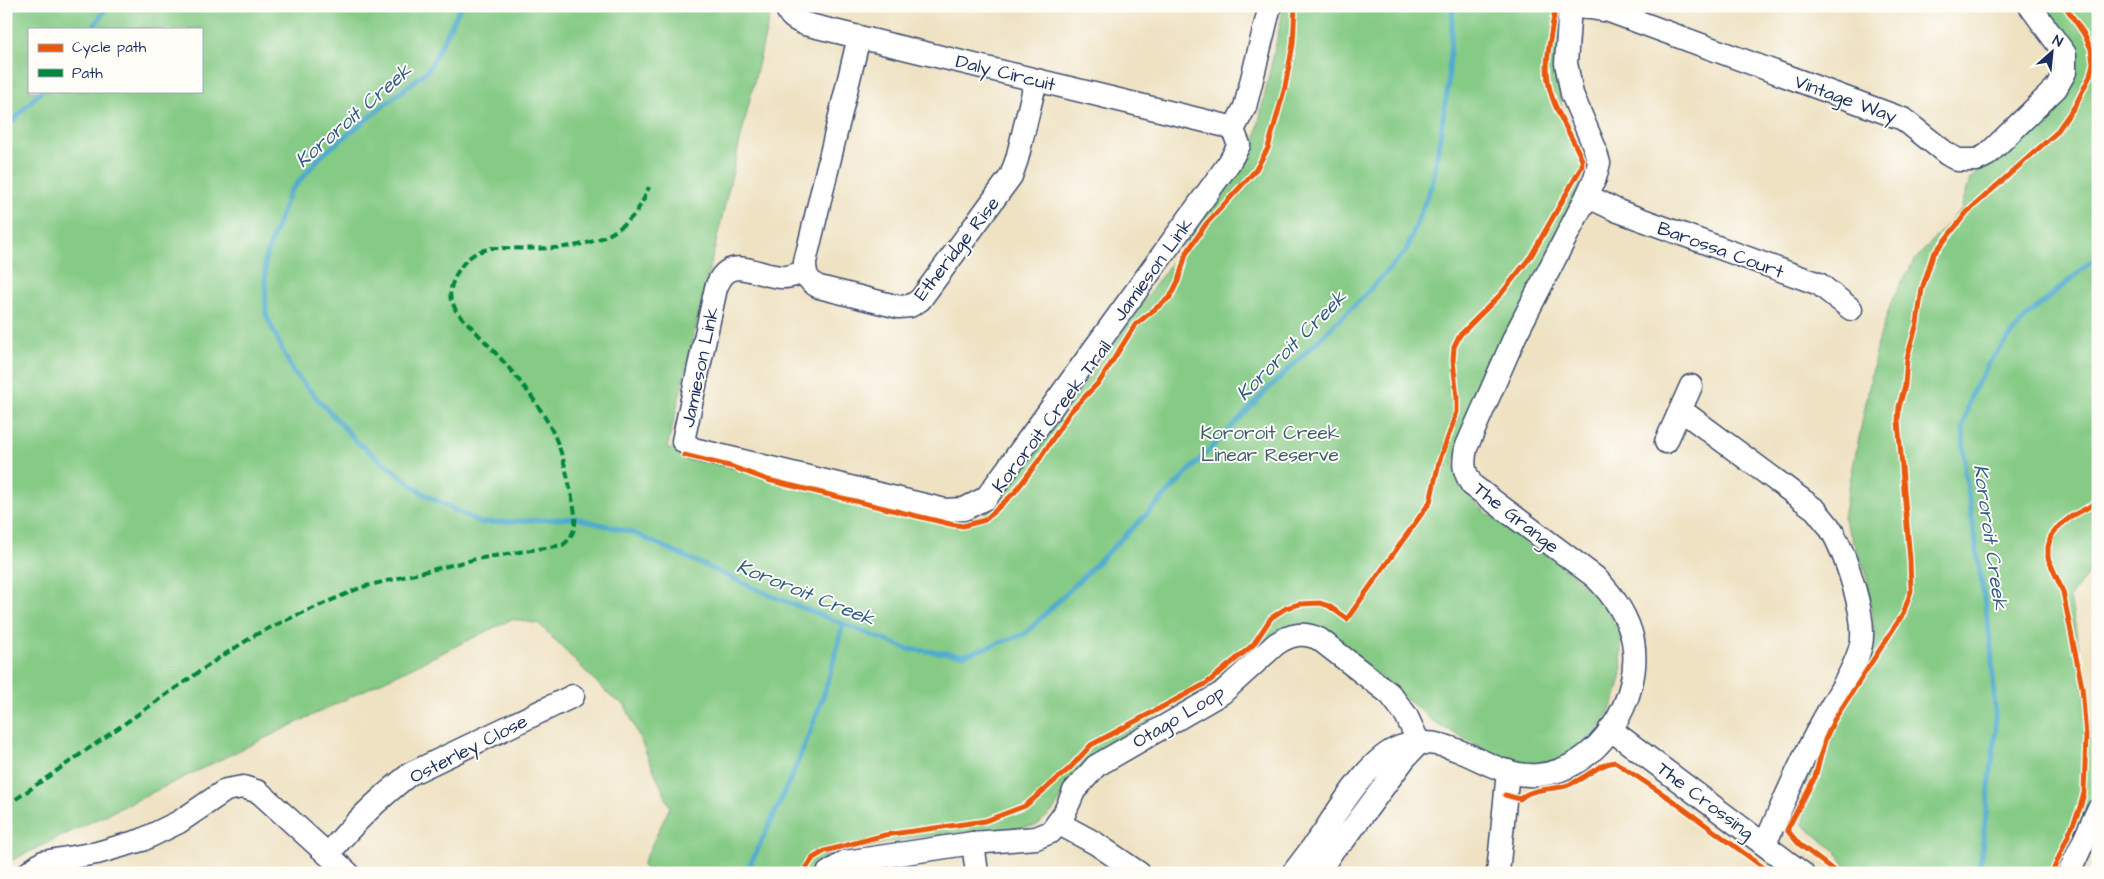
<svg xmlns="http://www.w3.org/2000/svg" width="2104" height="879" font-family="'Architects Daughter',sans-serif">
  <rect width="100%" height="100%" fill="#fdfcf7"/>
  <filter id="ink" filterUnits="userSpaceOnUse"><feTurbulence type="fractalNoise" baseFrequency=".02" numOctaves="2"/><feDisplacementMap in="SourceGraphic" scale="10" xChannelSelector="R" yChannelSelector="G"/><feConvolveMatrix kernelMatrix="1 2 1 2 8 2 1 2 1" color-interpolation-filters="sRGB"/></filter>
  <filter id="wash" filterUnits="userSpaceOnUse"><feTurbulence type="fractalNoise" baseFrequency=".0096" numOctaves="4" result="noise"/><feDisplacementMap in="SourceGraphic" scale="20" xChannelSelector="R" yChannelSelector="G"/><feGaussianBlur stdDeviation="1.12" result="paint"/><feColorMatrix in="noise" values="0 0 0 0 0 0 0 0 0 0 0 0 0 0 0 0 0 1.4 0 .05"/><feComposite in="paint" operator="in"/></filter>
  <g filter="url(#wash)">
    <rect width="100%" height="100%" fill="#efe2c3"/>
    <g fill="#85ca85" stroke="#507c72" fill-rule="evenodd">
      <path d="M6,6h766l-105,443 11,-1 282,71 25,-4 27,-33 60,-81 181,-252 31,-143h281l-8,63 4,35 26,60 -6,22 -127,276 6,25 25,25 64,44 50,40 21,36 2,42 -6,22 -9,21 -10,15 -17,15 -24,15h-26l-33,-6 -63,-34 -80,-67 -46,-31 -32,7 -52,47 -100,57 -38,29 -34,48 -16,14 -124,12 -84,17 -14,18h-169l-2,-10 27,-56 -45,-102 -14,-8 -72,-73 -27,-5 -506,244zM29,29h172v62h-172z"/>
      <polygon points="2045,6 2098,6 2098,561 2070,597 2081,660 2090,731 2098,745 2098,784 2088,814 2062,873 1848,873 1837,852 1803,825 1808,778 1852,691 1874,636 1867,575 1843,517 1878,343 1893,297 1915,260 1961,209 1970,179 2054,105 2076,70 2078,47"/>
    </g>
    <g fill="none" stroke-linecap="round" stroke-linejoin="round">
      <g stroke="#50abce" stroke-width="5">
        <polyline points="461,6 429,69 321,156 289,193 265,259 266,315 293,372 358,443 424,494 481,523 576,518 631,532 772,596 908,649 965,655 1025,634 1162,499 1268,389 1362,298 1406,251 1433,181 1448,86 1453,6"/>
        <polyline points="92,29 108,6"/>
        <polyline points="6,128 41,91"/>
        <path d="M746,873c29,-59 58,-120 79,-182 7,-22 12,-45 18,-67"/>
        <polyline points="1979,873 1996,728 1991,645 1965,472 1963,427 1971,395 1990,361 2028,315 2098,256"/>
      </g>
    </g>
  </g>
  <g filter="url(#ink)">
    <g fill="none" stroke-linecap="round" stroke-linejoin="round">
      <g stroke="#3b4a6d" stroke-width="25">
        <g id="minor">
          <path d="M786,6c3,11 9,14 19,18l421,102 7,4 6,15 -10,18 -243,335 -22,11 -19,1 -252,-61 -10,-8 33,-153c13,-36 39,-12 65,-11 8,1 16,-3 24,-5"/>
          <polyline points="1570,7 1590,8 1609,11 1903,119 1947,154 1958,160 1977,160 1987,155 2056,88 2065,72 2065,54 2030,6"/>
          <path d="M859,37l-54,225c0,12 2,19 14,25l80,20 11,-1 10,-6 91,-124 6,-17 19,-79"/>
          <polyline points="1233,130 1245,107 1270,6"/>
          <polyline points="1587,196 1618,211 1819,284 1851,309"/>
          <path d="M1681,410l135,100c4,6 10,12 14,18 15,24 37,89 31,117 -7,28 -30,59 -43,85 -20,37 -36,76 -53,114"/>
          <polyline points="1666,442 1691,386"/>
          <polyline points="1610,729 1802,873"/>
          <polyline points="1058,823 1095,843 1139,873"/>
          <polyline points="973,843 977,873"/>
          <path d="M329,854c23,-30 52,-57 81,-80l163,-78"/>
          <polyline points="28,873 43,862 97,853 142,840 179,822 226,790 243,787 259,792 348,873"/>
          <path d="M828,873l17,-11 14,-2 114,-17 63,-5 15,-6 13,-18 10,-23 22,-25 126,-73 54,-49c15,-10 27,-12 43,-5l71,55 16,21 13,28"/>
          <path d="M1293,873c10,-13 20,-26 30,-40 17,-25 47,-76 77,-86 56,-18 86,32 138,28 61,-5 105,-77 95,-134 -5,-25 -20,-46 -38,-64l-123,-92c-9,-15 -9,-21 -6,-37l50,-114 71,-138 8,-18 4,-15 -5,-17 -22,-52 -6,-31 4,-57"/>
          <polyline points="1318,873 1335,847 1344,840 1405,758 1419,743"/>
          <polyline points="1498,873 1508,771"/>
          <polyline points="2069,873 2098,810"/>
        </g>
      </g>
      <use href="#minor" stroke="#fff" stroke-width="22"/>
      <path stroke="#00873e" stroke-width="4" stroke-dasharray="8 4" stroke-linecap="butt" d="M6,806l213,-148 38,-24 36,-17 69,-30 114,-28 87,-14c18,-15 12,-32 8,-52 -4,-19 -8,-38 -16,-56 -20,-46 -64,-89 -99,-126 -1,-4 -4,-8 -5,-11 -4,-14 10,-38 22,-45 5,-4 12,-5 18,-7 46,0 102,7 138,-28 9,-8 15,-21 20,-33"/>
      <g stroke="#fdfcf7" stroke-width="8">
        <g id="cycleway">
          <polyline points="684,455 733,467 768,480 950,524 963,526 985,520 1015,492 1039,460 1070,412 1100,381 1135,325 1170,297 1178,281 1186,254 1206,224 1255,171 1268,148 1285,87 1293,44 1295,6"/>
          <path d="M1505,795l15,4c11,-11 31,-9 45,-13 18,-5 32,-22 50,-24l54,36 102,75"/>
          <path d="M803,873l10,-15 12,-7 60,-16 100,-14 40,-15 45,-38 21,-23 116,-62 46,-38 18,-27 15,-10 14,-4 20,-1 9,3 18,13 83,-117 9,-40 18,-50v-14l-4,-37 1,-14 6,-12 41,-41 30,-38 51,-90v-6c-10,-25 -27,-47 -33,-74 -6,-26 4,-54 6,-80"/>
          <polyline points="1837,873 1799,844 1787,830 1815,777 1825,740 1834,720 1903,614 1911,591 1910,560 1898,421 1899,407 1905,385 1907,358 1917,323 1922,289 1933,255 1967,212 2056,133 2075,106 2090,76 2093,63 2091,49 2084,34 2065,6"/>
          <polyline points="2052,873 2080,808 2084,793 2086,736 2082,687 2063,592 2048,558 2048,547 2051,536 2059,526 2072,516 2098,502"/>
        </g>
      </g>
      <use href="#cycleway" stroke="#e8590c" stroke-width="5"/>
    </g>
  </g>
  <g text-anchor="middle" stroke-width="4" stroke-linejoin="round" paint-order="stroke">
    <g font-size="19" fill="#1b2f5e" stroke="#fdfcf7">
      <text transform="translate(1006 72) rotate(14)" y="7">Daly Circuit</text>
      <text transform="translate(1846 98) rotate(20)" y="7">Vintage Way</text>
      <text transform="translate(956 248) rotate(-52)" y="7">Etheridge Rise</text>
      <text transform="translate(1721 249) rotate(20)" y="7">Barossa Court</text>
      <text transform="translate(1152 269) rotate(-54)" y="7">Jamieson Link</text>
      <text transform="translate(699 367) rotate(-78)" y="7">Jamieson Link</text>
      <text transform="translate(1051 416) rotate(-53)" y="7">Kororoit Creek Trail</text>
      <text transform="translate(1517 517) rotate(38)" y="7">The Grange</text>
      <text transform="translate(1178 716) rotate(-31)" y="7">Otago Loop</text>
      <text transform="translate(468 748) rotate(-27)" y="7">Osterley Close</text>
      <text transform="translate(1706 800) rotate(37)" y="7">The Crossing</text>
    </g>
    <g font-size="19" fill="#3b5e6a" stroke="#fdfcf7">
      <text x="1270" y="439">Kororoit Creek<tspan x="1270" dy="22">Linear Reserve</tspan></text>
    </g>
    <g font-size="20" font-style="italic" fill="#2e5a85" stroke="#fdfcf7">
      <text transform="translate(353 115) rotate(-41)" y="7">Kororoit Creek</text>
      <text transform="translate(1291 345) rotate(-45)" y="7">Kororoit Creek</text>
      <text transform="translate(1991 537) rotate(82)" y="7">Kororoit Creek</text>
      <text transform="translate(806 592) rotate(22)" y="7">Kororoit Creek</text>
    </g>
  </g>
  <rect width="2104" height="879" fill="none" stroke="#fdfcf7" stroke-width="25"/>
  <rect x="28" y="28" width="175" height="65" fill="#fdfcf7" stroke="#a3aaba"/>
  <rect x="38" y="44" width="25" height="8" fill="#e8590c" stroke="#a3aaba"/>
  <text x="72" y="52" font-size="15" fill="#1b2f5e">Cycle path</text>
  <rect x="38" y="69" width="25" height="8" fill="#00873e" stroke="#a3aaba"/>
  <text x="72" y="78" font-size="15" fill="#1b2f5e">Path</text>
  <g transform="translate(2052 52) rotate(27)" stroke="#fdfcf7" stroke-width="4" paint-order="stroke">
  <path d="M0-4L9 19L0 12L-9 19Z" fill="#1b2f5e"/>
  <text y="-8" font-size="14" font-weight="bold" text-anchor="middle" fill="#1b2f5e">N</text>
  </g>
</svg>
